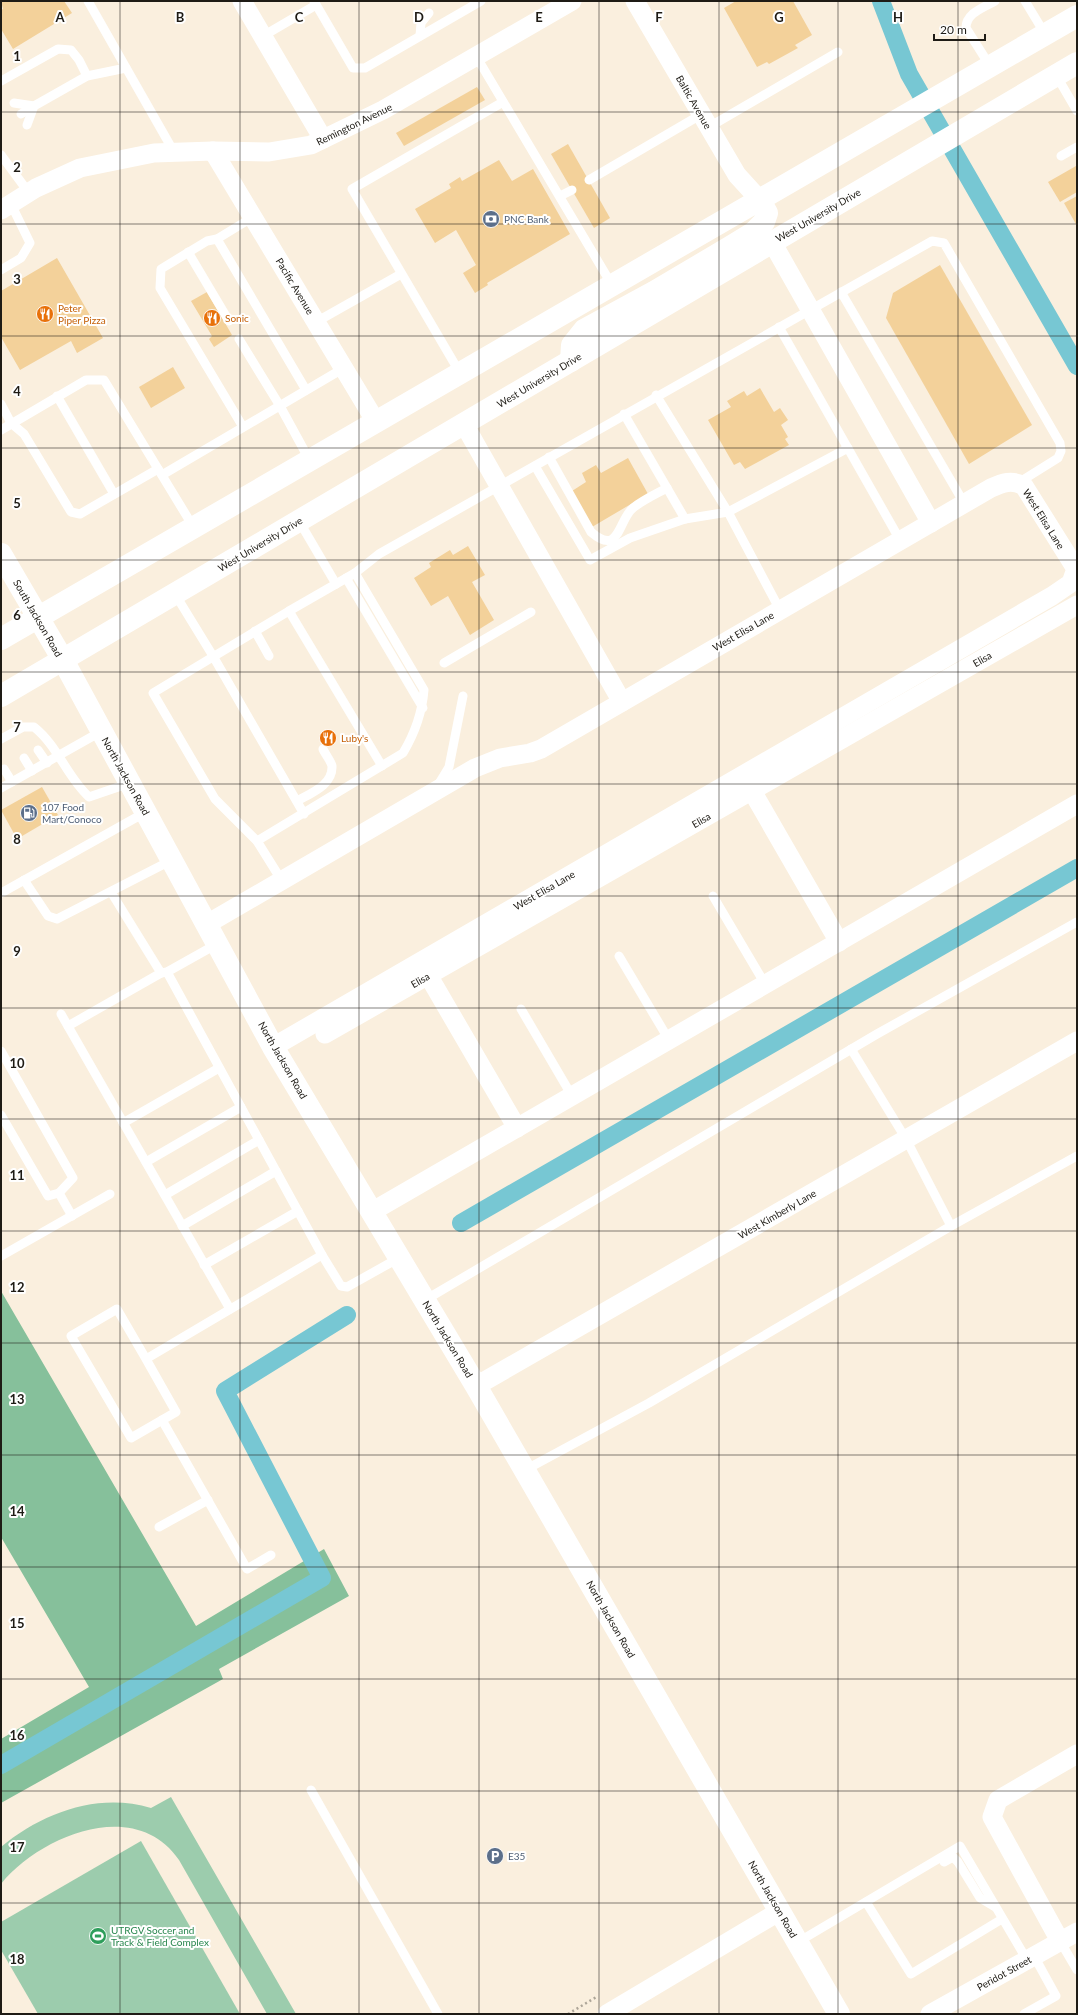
<svg xmlns="http://www.w3.org/2000/svg" width="1078" height="2015" font-family="Lato,sans-serif">
  <rect width="100%" height="100%" fill="#faefde"/>
  <g fill="#9cccad">
    <path d="M171,1797l125,217h-29l-88,-154c-44,-64 -139,-24 -178,24v-37c41,-34 97,-55 150,-39z"/>
    <polygon points="141,1841 240,2014 38,2014 1,1950 1,1922"/>
  </g>
  <polygon fill="#86c09b" points="1,1291 196,1626 324,1549 349,1596 219,1669 223,1679 1,1803 1,1739 89,1687 1,1537"/>
  <g fill="none" stroke-linecap="round" stroke-linejoin="round">
    <g stroke="#77c7d3" stroke-width="18">
      <polyline points="881,1 909,74 1077,366"/>
      <polyline points="461,1223 1077,868"/>
      <polyline points="1,1765 322,1578 225,1391 347,1315"/>
    </g>
  </g>
  <g fill="#f3d19a">
    <polygon points="1,1 64,1 72,13 13,49 1,29 1,10 3,9"/>
    <polygon points="736,1 793,1 812,35 795,45 798,48 769,64 767,62 757,67 724,8"/>
    <polygon points="477,87 485,100 404,146 396,133"/>
    <polygon points="568,144 610,218 594,228 551,154"/>
    <polygon points="499,160 512,181 533,169 570,234 487,283 488,285 475,293 463,273 476,265 456,230 435,243 415,209 451,188 449,184 460,177 462,181"/>
    <polygon points="1076,166 1077,192 1060,202 1048,182"/>
    <polygon points="1077,196 1077,226 1064,203"/>
    <polygon points="57,258 103,338 77,353 71,341 20,370 1,337 1,291"/>
    <polygon points="940,265 1032,425 969,464 886,318 893,293"/>
    <polygon points="207,292 232,335 214,347 209,339 212,336 191,301"/>
    <polygon points="173,367 185,388 151,408 139,387"/>
    <polygon points="760,388 774,412 780,408 788,420 781,425 788,437 785,439 789,445 745,469 740,462 734,465 708,420 731,407 727,401 744,391 747,396"/>
    <polygon points="628,458 648,494 592,527 572,491 586,482 582,473 596,465 601,473"/>
    <polygon points="468,546 485,575 472,582 494,620 470,635 448,596 431,606 414,578 431,567 429,563 450,550 453,555"/>
    <polygon points="42,787 58,815 17,839 1,810"/>
  </g>
  <g fill="none" stroke-linecap="round" stroke-linejoin="round">
    <polyline stroke="#ada598" stroke-width="2.5" stroke-dasharray="2 3" stroke-linecap="butt" points="568,2014 598,1996"/>
    <g stroke="#fff" stroke-width="9">
      <polyline points="88,1 174,152"/>
      <polyline points="314,1 353,68 365,68 481,1"/>
      <polyline points="1025,1 1045,34"/>
      <polyline points="263,36 316,5"/>
      <polyline points="420,36 421,23 429,13"/>
      <polyline points="476,56 612,285"/>
      <path d="M990,66l-24,-38c0,-15 17,-20 29,-27"/>
      <polyline points="1056,75 1077,111"/>
      <polyline points="1,81 58,49 71,50 79,60 87,76"/>
      <polyline points="14,103 34,106"/>
      <polyline points="21,114 34,106"/>
      <polyline points="27,125 34,106 87,76 126,68"/>
      <polyline points="709,127 838,52"/>
      <polyline points="1,155 29,193"/>
      <polyline points="1061,156 1077,147"/>
      <polyline points="589,180 702,114"/>
      <polyline points="560,196 572,190"/>
      <polyline points="217,239 253,217"/>
      <polyline points="188,252 229,321"/>
      <polyline points="1,270 21,258 30,243 11,204"/>
      <polyline points="841,292 964,503"/>
      <polyline points="316,322 401,274"/>
      <polyline points="779,327 900,540"/>
      <polyline points="239,339 280,406 310,461"/>
      <polyline points="460,373 352,189 503,102"/>
      <polyline points="656,395 728,512 780,610"/>
      <polyline points="57,396 114,494"/>
      <polyline points="1,404 11,423 24,434 71,512 80,514 158,469"/>
      <polyline points="624,414 685,519"/>
      <polyline points="243,427 160,288 161,269 207,241 217,239 306,390"/>
      <polyline points="1,430 86,380 104,380 194,528"/>
      <path d="M549,457l42,75c29,25 27,-12 42,-24 10,-8 23,-14 34,-20"/>
      <polyline points="535,466 590,560 630,538 685,519 728,512 848,448"/>
      <polyline points="162,475 344,368"/>
      <polyline points="299,521 336,584 289,611 382,766"/>
      <polyline points="346,578 423,708"/>
      <polyline points="336,584 355,573 379,554 932,241 944,243 1060,443 1061,451 1058,458 1018,483"/>
      <polyline points="175,594 213,656 304,814"/>
      <polyline points="255,631 269,656"/>
      <polyline points="444,663 531,612"/>
      <path d="M1,739l22,-12h11c24,19 33,50 55,70l41,-14"/>
      <polyline points="38,750 47,763"/>
      <polyline points="24,758 32,771"/>
      <polyline points="4,769 12,782"/>
      <polyline points="438,785 449,767 463,696"/>
      <polyline points="1,788 102,731"/>
      <path d="M297,801c14,-8 36,-16 35,-35 -1,-5 -7,-12 -9,-17"/>
      <path d="M257,841l146,-88c12,-20 19,-39 21,-63l-69,-117"/>
      <polyline points="24,880 48,916 57,919 172,860"/>
      <polyline points="282,881 257,841 215,799 153,693 289,611"/>
      <polyline points="111,892 161,973 167,972 217,944"/>
      <polyline points="1,893 146,812"/>
      <polyline points="713,896 765,984"/>
      <polyline points="619,956 669,1040"/>
      <polyline points="521,1009 572,1096"/>
      <polyline points="61,1014 230,1309"/>
      <polyline points="68,1026 161,973"/>
      <polyline points="851,1049 906,1139 951,1226"/>
      <polyline points="1,1051 73,1178 59,1193 48,1196 1,1115"/>
      <polyline points="123,1123 219,1068"/>
      <polyline points="146,1162 241,1107"/>
      <polyline points="59,1193 72,1216"/>
      <polyline points="165,1195 259,1140"/>
      <polyline points="182,1226 276,1171"/>
      <polyline points="322,1255 341,1286 347,1287 399,1258"/>
      <polyline points="1,1256 110,1194"/>
      <polyline points="204,1265 298,1211"/>
      <polyline points="425,1300 877,1034 1077,922"/>
      <polyline points="146,1359 117,1309 71,1336 131,1438 176,1412 146,1359 322,1255 167,972"/>
      <polyline points="162,1420 247,1569 271,1555"/>
      <polyline points="525,1470 649,1403 951,1226 1077,1156"/>
      <polyline points="159,1527 208,1500"/>
      <polyline points="311,1790 438,2014"/>
      <polyline points="944,1862 953,1857 958,1862 980,1898 995,1907"/>
      <polyline points="866,1902 911,1974 1002,1919"/>
      <polyline points="1060,1941 1077,1970"/>
      <polyline points="798,1942 960,1846 1027,1960"/>
      <polyline points="1024,2014 1056,1996 1034,1956"/>
    </g>
    <g stroke="#fff" stroke-width="19">
      <polyline points="242,1 323,139"/>
      <polyline points="635,1 737,175 759,199"/>
      <polyline points="213,151 376,422"/>
      <polyline points="1,210 36,188 80,168 154,153 213,151 269,152 311,145 383,110 572,1"/>
      <polyline points="772,242 931,523"/>
      <polyline points="464,424 622,702"/>
      <polyline points="752,791 839,942"/>
      <path d="M207,924l268,-156 25,-10 30,-5 11,-4 450,-261c11,-5 21,-9 33,-2l52,83 -5,14 -19,13c-259,152 -520,300 -779,451"/>
      <polyline points="428,975 517,1128"/>
      <polyline points="325,1034 1077,605"/>
      <polyline points="373,1211 1077,804"/>
      <polyline points="476,1386 1077,1041"/>
      <polyline points="1060,1941 992,1817 998,1800 1077,1754"/>
      <polyline points="607,2014 780,1911"/>
      <polyline points="930,2014 1077,1932"/>
    </g>
    <polyline stroke="#fff" stroke-width="22" points="1,554 63,660 273,1047 476,1386 839,2014"/>
    <g stroke="#fff" stroke-width="22">
      <polyline points="571,361 572,345 584,330 654,292 730,247 753,233 764,222 767,213 759,199"/>
      <polyline points="1,639 1077,16"/>
      <polyline points="1,696 1077,63"/>
    </g>
  </g>
  <path fill="none" stroke="#1e1b15" stroke-width="1" stroke-opacity="0.55" d="M120,1v2013M240,1v2013M359,1v2013M479,1v2013M599,1v2013M719,1v2013M838,1v2013M958,1v2013M1,112h1076M1,224h1076M1,336h1076M1,448h1076M1,560h1076M1,672h1076M1,784h1076M1,896h1076M1,1008h1076M1,1119h1076M1,1231h1076M1,1343h1076M1,1455h1076M1,1567h1076M1,1679h1076M1,1791h1076M1,1903h1076"/>
  <defs>
    <g id="bank-disc" transform="scale(0.9)"><circle r="9.5" fill="#5c6f8a" stroke="#fff"/><path d="M-6-4H6V4H-6ZM0-2.3a2.3 2.3 0 1 0 0 4.6a2.3 2.3 0 1 0 0-4.6Z" fill="#fff"/></g>
    <g id="restaurant-disc" transform="scale(0.9)"><circle r="9.5" fill="#e8710a" stroke="#fff"/><path d="M-5-6h1v4h1v-4h1v4h1v-4h1v5L-1.5 .5V6h-2V.5L-5-1ZM5-6V6H3V1.5H1.5Q1.5-4 5-6Z" fill="#fff"/></g>
    <g id="fuel-disc" transform="scale(0.9)"><circle r="9.5" fill="#5c6f8a" stroke="#fff"/><path d="M-5.5-6h7V0h2V4h1.3V-2.5L3-4.5l.8-.8L6-3V5H2.5V1h-1V6h-7ZM-4.2-4.7v3.2H.2V-4.7Z" fill="#fff"/></g>
    <g id="parking-disc" transform="scale(0.9)"><circle r="9.5" fill="#5c6f8a" stroke="#fff"/><path d="M-3.5-5.5H1a3.5 3.5 0 0 1 0 7H-1V5.5H-3.5ZM-1-3.4V-.6H.8a1.4 1.4 0 0 0 0-2.8Z" fill="#fff"/></g>
    <g id="stadium-disc" transform="scale(0.9)"><circle r="9.5" fill="#2e9e5b" stroke="#fff"/><path d="M0-5a6.5 5 0 1 0 0 10a6.5 5 0 1 0 0-10ZM-3.5-1.8h7v3.6h-7Z" fill="#fff"/></g>
  </defs>
  <g fill-rule="evenodd">
    <use href="#bank-disc" x="491" y="219"/>
    <use href="#restaurant-disc" x="45" y="314"/>
    <use href="#restaurant-disc" x="212" y="318"/>
    <use href="#restaurant-disc" x="328" y="738"/>
    <use href="#fuel-disc" x="29" y="813"/>
    <use href="#parking-disc" x="495" y="1856"/>
    <use href="#stadium-disc" x="98" y="1936"/>
  </g>
  <g text-anchor="middle" stroke-width="4" stroke-linejoin="round" paint-order="stroke">
    <g font-size="10" fill="#1e1b15" stroke="#fff">
      <text transform="translate(694 102) rotate(60)" y="4">Baltic Avenue</text>
      <text transform="translate(354 124) rotate(-26)" y="4">Remington Avenue</text>
      <text transform="translate(818 215) rotate(-30)" y="4">West University Drive</text>
      <text transform="translate(295 286) rotate(59)" y="4">Pacific Avenue</text>
      <text transform="translate(539 380) rotate(-31)" y="4">West University Drive</text>
      <text transform="translate(1044 519) rotate(58)" y="4">West Elisa Lane</text>
      <text transform="translate(260 544) rotate(-31)" y="4">West University Drive</text>
      <text transform="translate(38 618) rotate(60)" y="4">South Jackson Road</text>
      <text transform="translate(743 631) rotate(-30)" y="4">West Elisa Lane</text>
      <text transform="translate(982 659) rotate(-30)" y="4">Elisa</text>
      <text transform="translate(126 776) rotate(61)" y="4">North Jackson Road</text>
      <text transform="translate(701 820) rotate(-30)" y="4">Elisa</text>
      <text transform="translate(544 890) rotate(-30)" y="4">West Elisa Lane</text>
      <text transform="translate(420 980) rotate(-30)" y="4">Elisa</text>
      <text transform="translate(283 1060) rotate(60)" y="4">North Jackson Road</text>
      <text transform="translate(777 1214) rotate(-30)" y="4">West Kimberly Lane</text>
      <text transform="translate(448 1339) rotate(59)" y="4">North Jackson Road</text>
      <text transform="translate(611 1619) rotate(60)" y="4">North Jackson Road</text>
      <text transform="translate(773 1899) rotate(60)" y="4">North Jackson Road</text>
      <text transform="translate(1004 1973) rotate(-29)" y="4">Peridot Street</text>
    </g>
    <g font-size="10" fill="#4e5e75" stroke="#fff" text-anchor="start">
      <text x="504" y="223">PNC Bank</text>
      <text x="42" y="811">107 Food<tspan x="42" dy="12">Mart/Conoco</tspan></text>
      <text x="508" y="1860">E35</text>
    </g>
    <g font-size="10" fill="#c56008" stroke="#fff" text-anchor="start">
      <text x="58" y="312">Peter<tspan x="58" dy="12">Piper Pizza</tspan></text>
      <text x="225" y="322">Sonic</text>
      <text x="341" y="742">Luby's</text>
    </g>
    <g font-size="10" fill="#27864d" stroke="#fff" text-anchor="start">
      <text x="111" y="1934">UTRGV Soccer and<tspan x="111" dy="12">Track &amp; Field Complex</tspan></text>
    </g>
  </g>
  <g font-size="13" text-anchor="middle" font-weight="bold" fill="#1e1b15" stroke="#fff" stroke-width="4" stroke-linejoin="round" paint-order="stroke">
    <text x="60" y="22">A</text>
    <text x="180" y="22">B</text>
    <text x="299" y="22">C</text>
    <text x="419" y="22">D</text>
    <text x="539" y="22">E</text>
    <text x="659" y="22">F</text>
    <text x="779" y="22">G</text>
    <text x="898" y="22">H</text>
    <text x="17" y="61">1</text>
    <text x="17" y="172">2</text>
    <text x="17" y="284">3</text>
    <text x="17" y="396">4</text>
    <text x="17" y="508">5</text>
    <text x="17" y="620">6</text>
    <text x="17" y="732">7</text>
    <text x="17" y="844">8</text>
    <text x="17" y="956">9</text>
    <text x="17" y="1068">10</text>
    <text x="17" y="1180">11</text>
    <text x="17" y="1292">12</text>
    <text x="17" y="1404">13</text>
    <text x="17" y="1516">14</text>
    <text x="17" y="1628">15</text>
    <text x="17" y="1740">16</text>
    <text x="17" y="1852">17</text>
    <text x="17" y="1964">18</text>
  </g>
  <rect width="1078" height="2015" fill="none" stroke="#1e1b15" stroke-width="4"/>
  <path d="M934 34v6h51v-6" fill="none" stroke="#1e1b15" stroke-width="2"/>
  <text x="940" y="34" font-size="12" fill="#1e1b15" stroke="#ffffff" stroke-width="3" paint-order="stroke">20 m</text>
</svg>
